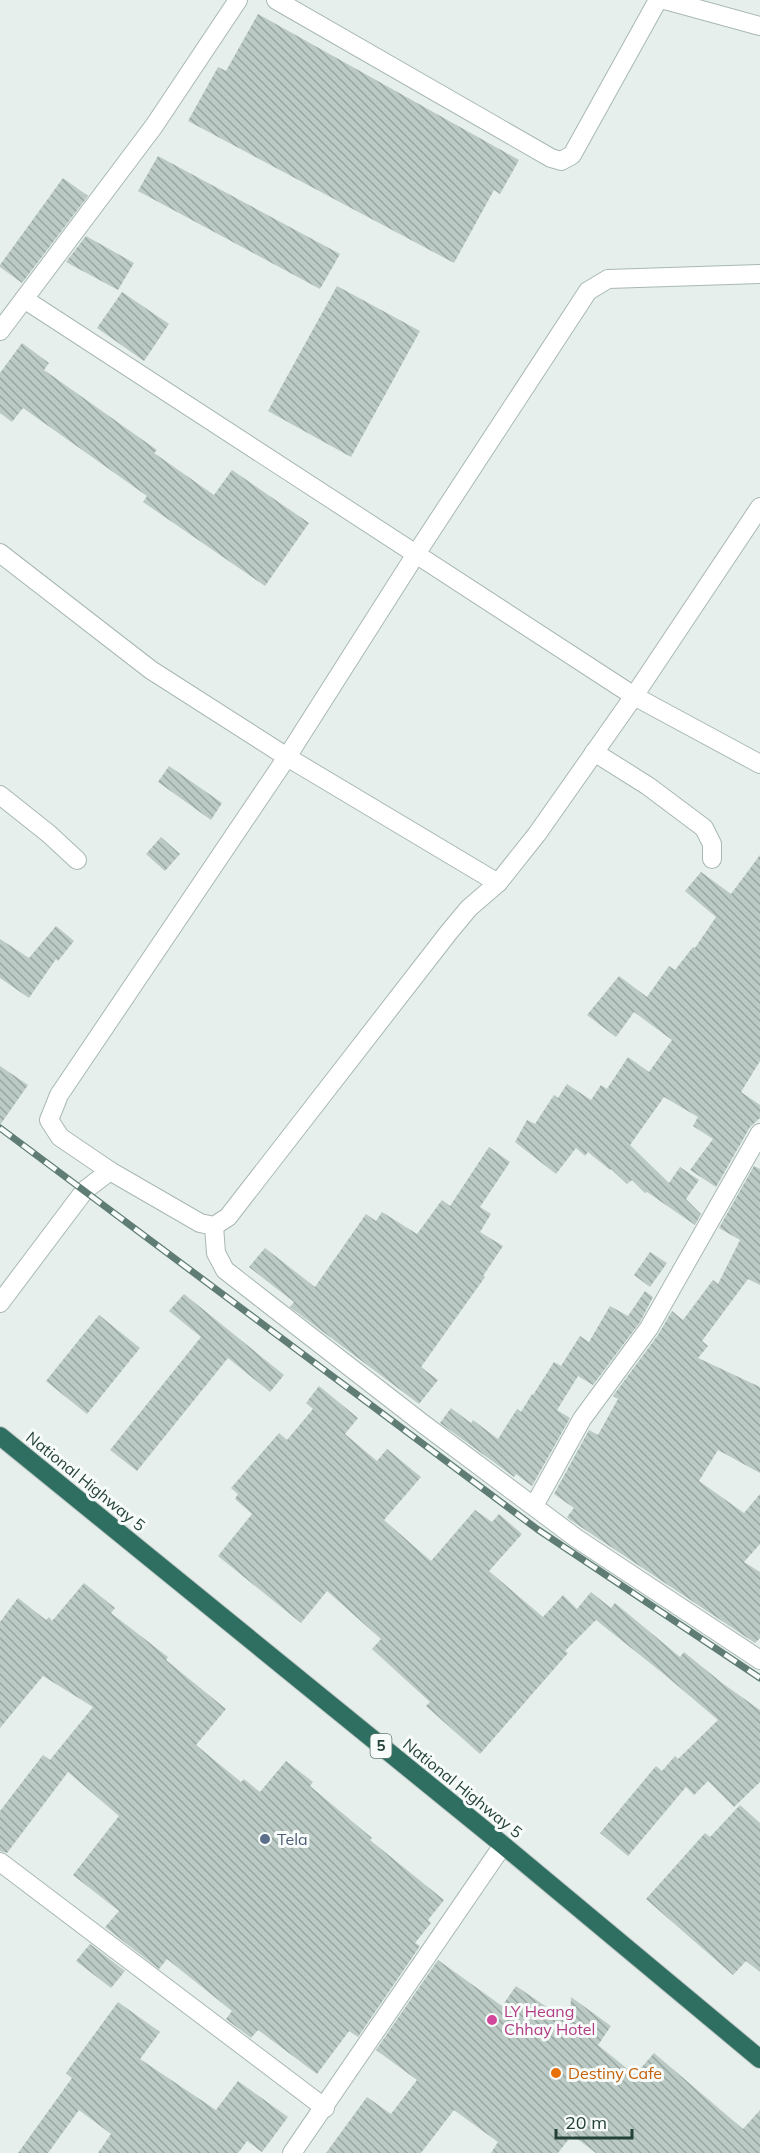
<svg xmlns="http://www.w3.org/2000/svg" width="760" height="2153" font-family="Mulish,sans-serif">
  <defs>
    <pattern id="building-back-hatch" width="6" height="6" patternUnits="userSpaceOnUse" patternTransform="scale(1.5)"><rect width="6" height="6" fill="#bbcac4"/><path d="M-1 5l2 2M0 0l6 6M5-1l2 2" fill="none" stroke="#98a6a0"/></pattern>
  </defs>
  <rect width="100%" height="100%" fill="#e6efeb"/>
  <g fill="url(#building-back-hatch)">
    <polygon points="258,14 519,160 500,194 494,190 454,263 188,121 218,67 226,71"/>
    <polygon points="158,156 340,254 320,289 138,191"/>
    <polygon points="63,178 88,196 22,283 0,267 0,265"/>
    <polygon points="86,236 134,263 118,290 66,262"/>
    <polygon points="337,286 420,331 351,457 268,411"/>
    <polygon points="122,292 169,324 144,361 97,328"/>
    <polygon points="22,343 49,363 44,370 157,450 154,453 214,495 232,470 309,523 265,586 143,502 147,496 23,408 12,422 0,413 0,373"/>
    <polygon points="169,766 222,803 211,820 158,782"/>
    <polygon points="161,837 180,854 165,871 146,854"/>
    <polygon points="760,855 760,1061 741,1092 760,1105 760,1118 750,1127 716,1187 690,1170 713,1139 693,1126 698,1117 664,1097 630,1145 669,1183 680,1167 699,1180 686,1199 701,1214 695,1225 647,1192 645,1193 632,1180 627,1184 611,1169 610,1170 588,1152 585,1156 576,1148 556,1174 515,1142 527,1120 535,1124 554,1095 558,1098 567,1084 591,1100 601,1085 607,1089 628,1057 649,1072 672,1040 634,1012 616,1037 587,1015 619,976 647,997 669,966 675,970 693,947 695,948 716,917 685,891 701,872 731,894"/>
    <polygon points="56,926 74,941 58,961 56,959 29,998 0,978 0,939 29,958"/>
    <polygon points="0,1066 28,1085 0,1125"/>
    <polygon points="489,1147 510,1162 480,1207 491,1214 480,1232 503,1246 483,1276 485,1277 421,1367 438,1380 419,1404 290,1307 294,1302 249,1267 265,1248 315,1287 366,1214 376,1221 382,1212 417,1234 442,1200 450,1206"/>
    <polygon points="754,1166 760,1169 760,1285 748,1279 702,1341 708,1346 698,1358 760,1387 760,1473 718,1450 699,1481 744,1513 760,1494 760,1544 744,1562 760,1572 760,1638 755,1643 569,1519 567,1517 574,1508 554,1494 589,1430 598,1435 618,1399 613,1396 658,1335 672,1311 683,1320 713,1280 718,1284 740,1240 719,1228"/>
    <polygon points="650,1252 667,1263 650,1287 634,1275"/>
    <polygon points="645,1291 653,1297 640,1322 593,1385 578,1376 557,1410 570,1418 532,1486 516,1474 514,1477 440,1423 451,1408 471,1423 473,1420 498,1439 517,1409 521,1412 532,1394 533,1395 554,1362 561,1366 580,1336 589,1342 610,1306 628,1316"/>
    <polygon points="184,1294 284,1375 270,1392 228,1358 137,1471 110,1450 201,1337 169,1311"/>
    <polygon points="99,1315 140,1348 87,1414 46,1381"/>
    <polygon points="319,1386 358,1418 345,1434 377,1461 387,1449 421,1477 384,1520 431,1561 475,1510 492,1522 499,1514 522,1534 489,1571 543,1617 563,1595 577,1609 591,1592 611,1608 615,1603 680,1657 684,1652 722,1683 760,1710 760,1782 734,1807 708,1781 694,1795 686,1787 628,1856 600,1833 656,1766 662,1771 675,1756 678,1759 718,1720 665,1675 596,1620 565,1651 568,1653 480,1754 426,1706 430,1702 372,1649 381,1639 327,1591 301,1623 218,1556 252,1514 235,1499 238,1494 231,1488 279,1433 287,1440 313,1409 306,1403"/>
    <polygon points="84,1583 115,1608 111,1613 168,1657 166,1660 226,1709 196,1745 241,1782 244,1779 260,1792 286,1761 313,1782 310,1786 372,1838 370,1840 444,1900 428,1920 431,1923 415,1943 420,1946 358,2037 349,2031 317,2074 258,2030 251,2038 226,2019 232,2011 167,1959 159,1969 105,1927 119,1911 73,1875 119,1816 68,1772 7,1853 0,1851 0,1811 43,1755 50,1760 93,1707 43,1676 0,1728 0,1622 18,1598 46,1620 49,1617 52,1621"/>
    <polygon points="740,1805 760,1823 760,1972 746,1961 733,1975 646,1899 705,1833 710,1837"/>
    <polygon points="90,1944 125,1971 111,1988 76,1961"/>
    <polygon points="438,1960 502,2006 516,1986 570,2023 571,1997 611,2026 598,2045 635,2075 654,2053 743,2129 760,2110 760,2153 596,2153 572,2135 558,2153 491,2153 498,2142 454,2110 421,2153 326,2153 367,2097 391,2114 417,2080 376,2050"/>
    <polygon points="118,2002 160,2032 140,2059 216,2110 238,2081 288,2117 262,2152 247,2141 238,2153 98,2153 111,2134 79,2110 48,2153 18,2153 72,2078 66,2073"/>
  </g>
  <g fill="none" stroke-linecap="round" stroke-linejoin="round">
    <g stroke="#a8b8b2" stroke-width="20">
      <g id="street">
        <polyline points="276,0 551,158 561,161 572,155 658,0"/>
        <polyline points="665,0 760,26"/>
        <polyline points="760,274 608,279 588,291 416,554 287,757 59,1095 49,1120 60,1137 110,1171 200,1223 214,1226 228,1217 449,932 469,908 498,883 537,834 634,696 760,507"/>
        <polyline points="24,299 634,696 760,764"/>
        <polyline points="0,331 154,126 238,0"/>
        <polyline points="0,553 151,670 287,757 498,883"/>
        <polyline points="594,752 648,786 704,828 712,844 712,859"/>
        <polyline points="0,795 49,834 77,860"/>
        <polyline points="214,1226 216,1253 225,1270 266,1302 422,1423 576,1538 760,1660"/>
        <polyline points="0,1303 85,1190 110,1171"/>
        <polyline points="534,1506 582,1419 649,1328 760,1133"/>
        <polyline points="0,1862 325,2108"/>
        <polyline points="292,2153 503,1845"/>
      </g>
    </g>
    <g stroke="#c2cac8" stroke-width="20">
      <polyline id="highway" points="0,1436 503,1845 760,2059"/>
    </g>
    <use href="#street" stroke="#fff" stroke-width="18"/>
    <use href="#highway" stroke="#2f6f62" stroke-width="18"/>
    <g stroke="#5f7d75" stroke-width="7">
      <polyline id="rail" points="0,1128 537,1529 760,1678"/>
    </g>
    <use href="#rail" stroke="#f7fbf9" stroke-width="4.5" stroke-dasharray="14" stroke-linecap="butt"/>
  </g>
  <circle fill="#5c6f8a" stroke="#f7fbf9" stroke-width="2" cx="265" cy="1839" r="6"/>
  <circle fill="#d1479c" stroke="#f7fbf9" stroke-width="2" cx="492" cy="2020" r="6"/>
  <circle fill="#e8710a" stroke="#f7fbf9" stroke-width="2" cx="556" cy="2073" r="6"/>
  <g text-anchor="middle" stroke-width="6" stroke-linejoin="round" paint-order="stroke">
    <rect fill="#f7fbf9" stroke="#637a73" stroke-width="1.5" x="370.5" y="1734" width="21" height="24" rx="4.5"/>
    <g font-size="15" font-weight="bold" fill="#24423a">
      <text x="381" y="1751">5</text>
    </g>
    <g font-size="16" fill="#24423a" stroke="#f7fbf9">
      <text transform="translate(86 1481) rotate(39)" y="6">National Highway 5</text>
      <text transform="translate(463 1788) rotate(39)" y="6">National Highway 5</text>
    </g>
    <g font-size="16" fill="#4e5e75" stroke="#f7fbf9" text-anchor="start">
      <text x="277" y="1845">Tela</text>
    </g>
    <g font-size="16" fill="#b23c85" stroke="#f7fbf9" text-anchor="start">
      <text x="504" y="2017">LY Heang<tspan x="504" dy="18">Chhay Hotel</tspan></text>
    </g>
    <g font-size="16" fill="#c56008" stroke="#f7fbf9" text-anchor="start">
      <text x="568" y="2079">Destiny Cafe</text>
    </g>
  </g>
  <path d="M556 2129v9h76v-9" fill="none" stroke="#24423a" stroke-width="3"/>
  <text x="565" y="2129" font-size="18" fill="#24423a" stroke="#f7fbf9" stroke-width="4.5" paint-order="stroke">20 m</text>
</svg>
